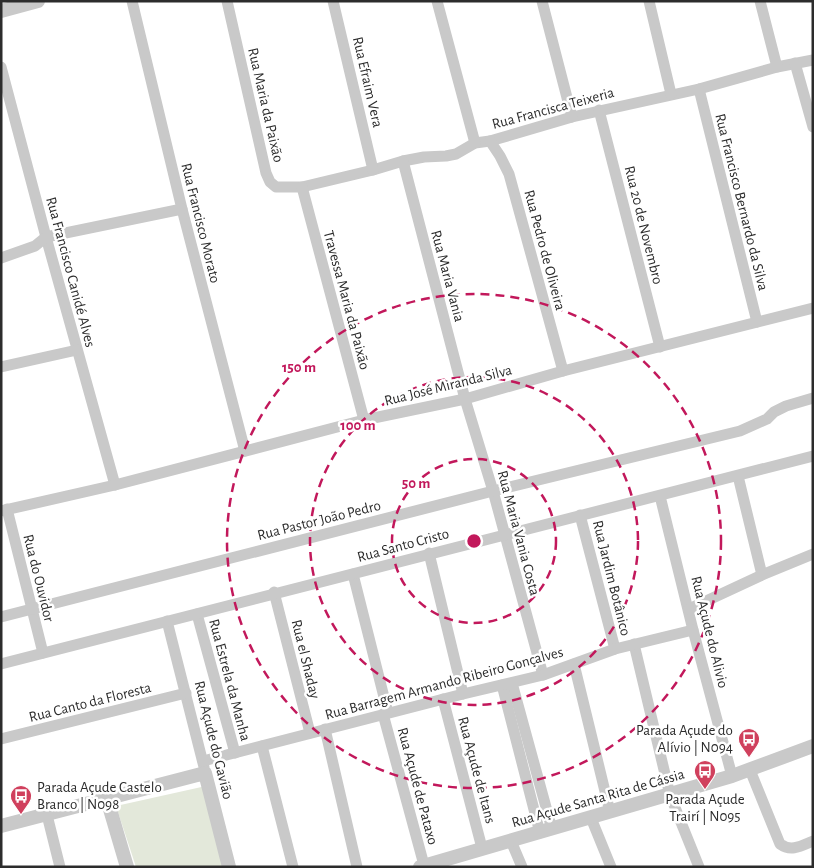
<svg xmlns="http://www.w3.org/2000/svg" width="814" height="868" font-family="'Alegreya Sans',sans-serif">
  <rect width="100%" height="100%" fill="#fff"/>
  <polygon fill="#e3e8da" points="206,786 227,867 136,867 116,806"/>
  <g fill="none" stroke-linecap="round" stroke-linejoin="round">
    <g stroke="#c9c9c9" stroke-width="11">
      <polyline points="132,1 182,209 245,451"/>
      <polyline points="227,1 266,173 270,182 276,187 302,187 373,170 403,161 424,157 446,156 456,154 475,143 490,141 572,117 699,89 777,67 813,60"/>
      <polyline points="333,1 373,170"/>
      <polyline points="437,1 475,143"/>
      <polyline points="542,1 572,117"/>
      <polyline points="649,1 671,94"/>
      <polyline points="760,1 777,67"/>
      <polyline points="795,63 813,127"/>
      <polyline points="1,67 46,237 115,485"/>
      <polyline points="699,89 757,322"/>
      <polyline points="599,110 660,347"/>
      <polyline points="490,141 500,156 509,174 563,371"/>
      <polyline points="403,161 465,399 493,491 543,675"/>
      <polyline points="302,187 364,420"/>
      <polyline points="1,258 35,246 46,237 182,209"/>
      <polyline points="1,367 77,350"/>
      <polyline points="738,476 762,575"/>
      <polyline points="660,496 693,630 732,776"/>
      <polyline points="7,509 43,653"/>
      <polyline points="1,511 115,485 364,420 465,399 563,371 813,308"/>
      <polyline points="580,515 615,649"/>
      <polyline points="429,553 463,694"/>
      <polyline points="353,574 388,713"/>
      <polyline points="274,592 310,733"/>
      <polyline points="689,609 762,575 813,554"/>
      <polyline points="197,614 235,753"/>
      <polyline points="1,617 493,491 740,431 767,419 774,412 786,406 813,398"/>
      <polyline points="167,621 204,767"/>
      <polyline points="634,644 670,795 699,867"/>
      <path d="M1,664c270,-71 541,-139 812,-208"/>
      <polyline points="574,664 610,812"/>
      <polyline points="512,683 552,829"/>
      <polyline points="502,685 540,833"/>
      <polyline points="443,699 482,848"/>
      <polyline points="383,714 424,865"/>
      <polyline points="325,729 357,867"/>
      <polyline points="1,739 186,693"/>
      <polyline points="262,746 293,867"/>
      <polyline points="203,761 463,694 543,675 615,649 693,630"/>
      <path d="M750,770l30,74c11,8 21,2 33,-3"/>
      <polyline points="47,815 60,867"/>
      <polyline points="591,818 611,867"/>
      <polyline points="511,841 522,867"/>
    </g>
    <g stroke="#c9c9c9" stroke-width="14">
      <polyline points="1,11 38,1"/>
      <polyline points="107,799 127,867"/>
      <polyline points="1,826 205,773 229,867"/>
      <polyline points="420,867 732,776 813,746"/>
    </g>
  </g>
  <g fill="none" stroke="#c2185b" stroke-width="2.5" stroke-dasharray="9 6">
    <circle cx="474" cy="541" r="82"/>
    <circle cx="474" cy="541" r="164"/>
    <circle cx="474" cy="541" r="247"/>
  </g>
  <defs>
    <g id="bus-pin" transform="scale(1.125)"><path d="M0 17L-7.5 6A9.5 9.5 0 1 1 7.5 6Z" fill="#d0405d" stroke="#fff"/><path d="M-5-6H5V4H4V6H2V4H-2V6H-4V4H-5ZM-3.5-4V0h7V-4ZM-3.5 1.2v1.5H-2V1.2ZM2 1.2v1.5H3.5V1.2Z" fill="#fff"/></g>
  </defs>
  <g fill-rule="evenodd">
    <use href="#bus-pin" x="749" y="739"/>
    <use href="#bus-pin" x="705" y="771"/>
    <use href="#bus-pin" x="21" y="796"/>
  </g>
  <g text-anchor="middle" stroke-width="5" stroke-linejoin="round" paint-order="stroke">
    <g font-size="15" fill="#2c2c2c" stroke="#fff">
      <text transform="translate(368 82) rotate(77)" y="5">Rua Efraim Vera</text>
      <text transform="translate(266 105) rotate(77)" y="5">Rua Maria da Paixão</text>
      <text transform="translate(553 108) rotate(-15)" y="5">Rua Francisca Teixeria</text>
      <text transform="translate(742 202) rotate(76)" y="5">Rua Francisco Bernardo da Silva</text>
      <text transform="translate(201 223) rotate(76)" y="5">Rua Francisco Morato</text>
      <text transform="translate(644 225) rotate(76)" y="5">Rua 20 de Novembro</text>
      <text transform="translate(545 250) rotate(75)" y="5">Rua Pedro de Oliveira</text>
      <text transform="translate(71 272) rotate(75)" y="5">Rua Francisco Canidé Alves</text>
      <text transform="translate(448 276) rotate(75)" y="5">Rua Maria Vania</text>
      <text transform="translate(347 300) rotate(75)" y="5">Travessa Maria da Paixão</text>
      <text transform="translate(448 385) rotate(-14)" y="5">Rua José Miranda Silva</text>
      <text transform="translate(319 520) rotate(-14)" y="5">Rua Pastor João Pedro</text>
      <text transform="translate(519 533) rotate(75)" y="5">Rua Maria Vania Costa</text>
      <text transform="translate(403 545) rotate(-15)" y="5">Rua Santo Cristo</text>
      <text transform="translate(39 578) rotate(76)" y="5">Rua do Ouvidor</text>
      <text transform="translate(612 578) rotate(76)" y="5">Rua Jardim Botânico</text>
      <text transform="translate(710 632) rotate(76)" y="5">Rua Açude do Alivio</text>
      <text transform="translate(306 659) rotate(76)" y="5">Rua el Shaday</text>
      <text transform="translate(230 680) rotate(75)" y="5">Rua Estrela da Manha</text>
      <text transform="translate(444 683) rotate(-15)" y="5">Rua Barragem Armando Ribeiro Gonçalves</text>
      <text transform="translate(90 702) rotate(-14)" y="5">Rua Canto da Floresta</text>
      <text transform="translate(214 740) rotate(76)" y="5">Rua Açude do Gavião</text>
      <text transform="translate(477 770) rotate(75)" y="5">Rua Açude de Itans</text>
      <text transform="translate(418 786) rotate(75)" y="5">Rua Açude de Pataxo</text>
      <text transform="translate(598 798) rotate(-16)" y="5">Rua Açude Santa Rita de Cássia</text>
    </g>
    <g font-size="15" fill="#2c2c2c" stroke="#fff" text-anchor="end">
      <text x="733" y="735">Parada Açude do<tspan x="733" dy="17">Alívio | N094</tspan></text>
      <text x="37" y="792" text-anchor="start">Parada Açude Castelo<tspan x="37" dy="17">Branco | N098</tspan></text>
      <text x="705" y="804" text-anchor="middle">Parada Açude<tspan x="705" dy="17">Trairí | N095</tspan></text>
    </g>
  </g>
  <circle cx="474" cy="541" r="8" fill="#c2185b" stroke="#fff" stroke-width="2.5"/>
  <g font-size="15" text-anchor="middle" font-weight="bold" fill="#c2185b" stroke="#fff" stroke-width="5" stroke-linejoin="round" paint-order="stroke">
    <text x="299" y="372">150 m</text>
    <text x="358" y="430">100 m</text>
    <text x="416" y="488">50 m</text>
  </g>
  <rect width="814" height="868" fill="none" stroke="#2c2c2c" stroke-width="5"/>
</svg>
